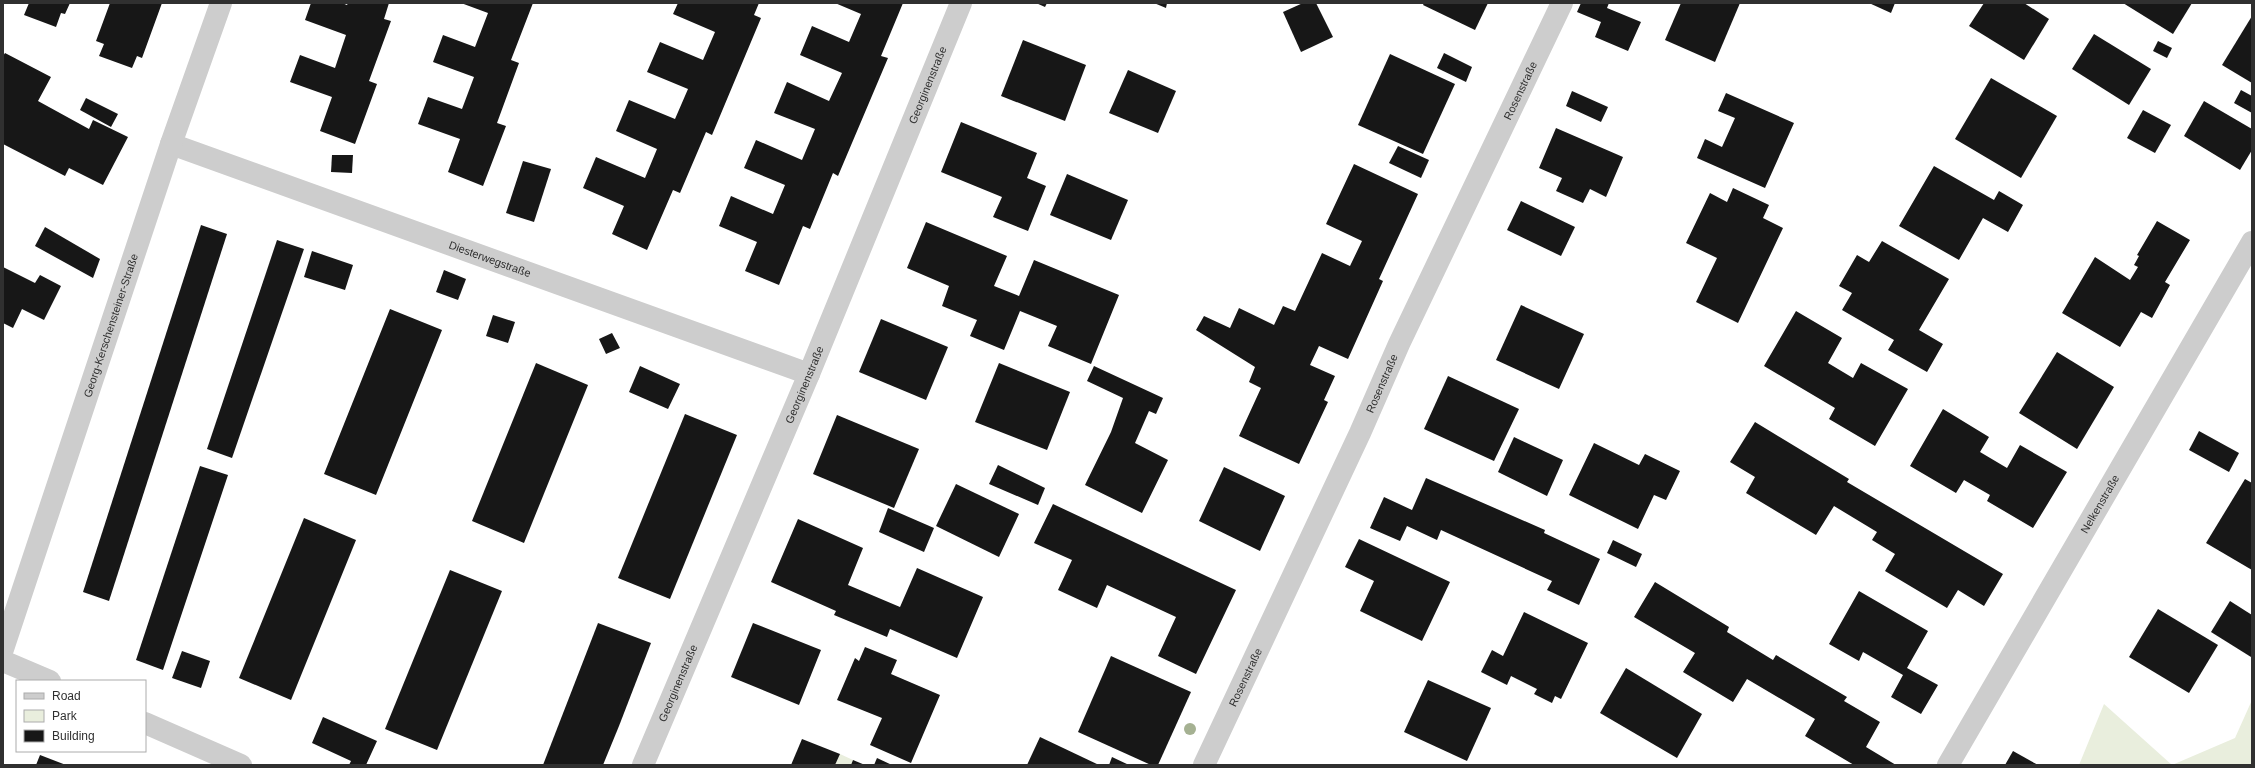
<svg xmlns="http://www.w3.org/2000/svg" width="2255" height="768" font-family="Helvetica,sans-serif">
  <rect width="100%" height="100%" fill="#fff"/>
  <g fill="#e9eedd">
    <polygon points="2252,700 2252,765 2079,765 2104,704 2172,765 2235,738"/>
    <polygon points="840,754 853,760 851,765 835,765"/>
  </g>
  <g fill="#171717">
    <polygon points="29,3 70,3 65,14 61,13 56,27 24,15"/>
    <polygon points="110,3 162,3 142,58 137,56 132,68 99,56 104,44 96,41"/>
    <polygon points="311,3 342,3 347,5 348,3 389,3 384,19 391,21 369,81 377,84 355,144 320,131 332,97 290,82 300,55 335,68 346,35 305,20"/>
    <polygon points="461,3 533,3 511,60 519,63 497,123 506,126 483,186 448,172 460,139 418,124 428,97 462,109 474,77 433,62 443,35 475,47 488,13"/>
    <polygon points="678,3 759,3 754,15 761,18 712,135 706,132 680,193 673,190 647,250 612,234 624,206 583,188 596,157 645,178 657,149 616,131 629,100 675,119 688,89 647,72 660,42 703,60 715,32 673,14"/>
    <polygon points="835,3 903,3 881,56 888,58 838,176 833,173 810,229 803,226 779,285 745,271 757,242 719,226 731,196 773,214 785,185 744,168 756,140 802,160 815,129 774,113 787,82 829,101 842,73 800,55 812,26 849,42 861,14"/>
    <polygon points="1036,3 1047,3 1045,7"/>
    <polygon points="1154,3 1167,3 1166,8"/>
    <polygon points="1303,3 1316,3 1333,37 1301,52 1283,12"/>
    <polygon points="1424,3 1488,3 1475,30 1423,5"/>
    <polygon points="1581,3 1609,3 1607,8 1641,22 1628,51 1595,37 1601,22 1577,12"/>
    <polygon points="1681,3 1740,3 1715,62 1665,40"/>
    <polygon points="1869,3 1895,3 1891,13"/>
    <polygon points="1984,3 2024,3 2049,19 2024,60 1969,26"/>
    <polygon points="2123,3 2192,3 2173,34"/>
    <polygon points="2252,16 2252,83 2222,65"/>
    <polygon points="2094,34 2151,69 2129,105 2072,69"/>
    <polygon points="1023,40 1086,65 1065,121 1001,96"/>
    <polygon points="2158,41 2172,48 2167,58 2153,51"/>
    <polygon points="5,53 51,77 38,101 89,129 93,120 128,137 103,185 69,168 65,176 3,144 3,56"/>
    <polygon points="1444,53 1472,67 1466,82 1437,68"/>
    <polygon points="1390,54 1455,84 1423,154 1358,125"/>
    <polygon points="1128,70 1176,91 1158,133 1109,113"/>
    <polygon points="1991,78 2057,116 2021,178 1955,139"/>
    <polygon points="2241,90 2252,96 2252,113 2234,103"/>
    <polygon points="1572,91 1608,107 1601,122 1566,106"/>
    <polygon points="1726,93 1794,123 1765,188 1697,158 1705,139 1722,147 1735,118 1718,111"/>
    <polygon points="86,98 118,114 111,127 80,110"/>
    <polygon points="2204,101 2252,129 2252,150 2240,170 2184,136"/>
    <polygon points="2143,110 2171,125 2155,153 2127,138"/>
    <polygon points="961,122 1037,153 1027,178 1046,186 1028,231 993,217 1002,197 941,172"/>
    <polygon points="1556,128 1623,157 1606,197 1590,189 1583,203 1556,191 1562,178 1539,168"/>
    <polygon points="1398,146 1429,160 1421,178 1389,163"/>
    <polygon points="332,155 353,155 352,173 331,172"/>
    <polygon points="523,161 551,169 534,222 506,213"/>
    <polygon points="1354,164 1418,194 1379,279 1383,281 1348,359 1319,346 1310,365 1335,376 1324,400 1328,402 1299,464 1239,436 1261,388 1249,382 1255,367 1196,330 1204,316 1230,328 1239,308 1274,325 1283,306 1295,311 1322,253 1350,266 1362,241 1326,224"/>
    <polygon points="1934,166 1994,200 1999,191 2023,205 2008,232 1983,218 1959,260 1899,226"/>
    <polygon points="1067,174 1128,200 1111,240 1050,215"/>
    <polygon points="1733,188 1769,205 1763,218 1783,228 1738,323 1696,302 1717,258 1686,243 1710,193 1727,202"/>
    <polygon points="1521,201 1575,227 1561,256 1507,230"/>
    <polygon points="2157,221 2190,240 2165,282 2170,285 2152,318 2141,312 2120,347 2062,313 2095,257 2130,280 2138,267 2134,265 2139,256 2137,255"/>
    <polygon points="926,222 1007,256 994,286 1019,296 1034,260 1119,295 1091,364 1048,346 1057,326 1020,311 1004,350 970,336 977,320 942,306 949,286 907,268"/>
    <polygon points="201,225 227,234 109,601 83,592"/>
    <polygon points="45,227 100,259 93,278 35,246"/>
    <polygon points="277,240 304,249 232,458 207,449"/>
    <polygon points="1882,241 1949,279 1919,330 1943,344 1927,372 1888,350 1894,340 1842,310 1852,293 1839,286 1857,255 1869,262"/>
    <polygon points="312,251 353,265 345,290 304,277"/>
    <polygon points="3,267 35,283 40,275 61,286 44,320 22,309 13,328 3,323"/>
    <polygon points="444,270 466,279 458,300 436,292"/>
    <polygon points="1521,305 1584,334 1559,389 1496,360"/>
    <polygon points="390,309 442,330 376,495 324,474"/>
    <polygon points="1796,311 1842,338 1828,363 1853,378 1861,363 1908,389 1875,446 1829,419 1835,408 1764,366"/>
    <polygon points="493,315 515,322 508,343 486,336"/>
    <polygon points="881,319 948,347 926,400 859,372"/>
    <polygon points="612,333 620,348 606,354 599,339"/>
    <polygon points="2057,352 2114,387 2077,449 2019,413"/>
    <polygon points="536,363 588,385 524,543 472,521"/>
    <polygon points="999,363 1070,392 1047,450 975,422"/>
    <polygon points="640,366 680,384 668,409 629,392"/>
    <polygon points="1094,366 1163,398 1156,414 1149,411 1135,443 1168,460 1142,513 1085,485 1111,432 1123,398 1087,381"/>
    <polygon points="1448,376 1519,409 1494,461 1424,429"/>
    <polygon points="1943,409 1989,437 1980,452 2007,468 2020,445 2067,472 2033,528 1987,501 1990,495 1964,480 1956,493 1910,466"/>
    <polygon points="685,414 737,435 670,599 618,578"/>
    <polygon points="837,415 919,449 894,508 813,474"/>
    <polygon points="1755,422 1849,479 1847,482 2003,574 1984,606 1958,590 1947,608 1885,571 1895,554 1872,540 1877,532 1834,506 1816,535 1746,493 1755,477 1730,462"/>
    <polygon points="2199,431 2239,453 2229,472 2189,450"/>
    <polygon points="1514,437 1563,460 1547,496 1498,472"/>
    <polygon points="1594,443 1639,465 1645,454 1680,471 1666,500 1654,495 1638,529 1569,495"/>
    <polygon points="998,465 1045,488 1038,505 989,484"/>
    <polygon points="200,466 228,475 163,670 136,660"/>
    <polygon points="1224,467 1285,496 1260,551 1199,521"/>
    <polygon points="1426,478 1545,530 1544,533 1600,559 1579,605 1547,590 1552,581 1441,530 1437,540 1407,526 1400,541 1370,528 1384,497 1412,510"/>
    <polygon points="2245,479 2252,483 2252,570 2206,543"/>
    <polygon points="956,484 1019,514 999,557 936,526"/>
    <polygon points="1053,504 1236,590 1196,674 1158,656 1176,617 1107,585 1097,608 1058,590 1072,560 1034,543"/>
    <polygon points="888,508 934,528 924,552 879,532"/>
    <polygon points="304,518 356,540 291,700 239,678"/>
    <polygon points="798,519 863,548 848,585 900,607 917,568 983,597 957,658 890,629 887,637 834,615 836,611 771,582"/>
    <polygon points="1359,539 1450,582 1422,641 1360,611 1374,581 1345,567"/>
    <polygon points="1613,540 1642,554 1636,567 1607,553"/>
    <polygon points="450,570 502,591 437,750 385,729"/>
    <polygon points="1655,582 1729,627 1727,632 1773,660 1776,655 1847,697 1844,701 1880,722 1866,747 1896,765 1854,765 1805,736 1815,719 1747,679 1733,702 1683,672 1695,653 1634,617"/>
    <polygon points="1859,591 1928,631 1907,668 1938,685 1921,714 1891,697 1903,675 1863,652 1859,661 1829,644"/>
    <polygon points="2230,601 2252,615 2251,657 2211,632"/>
    <polygon points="2158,609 2218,645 2189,693 2129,657"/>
    <polygon points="1524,612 1588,643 1561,699 1555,696 1552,703 1534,694 1537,689 1511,676 1507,685 1481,672 1492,650 1503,656"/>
    <polygon points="598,623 651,643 619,726 603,765 543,765"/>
    <polygon points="753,623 821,650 799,705 731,677"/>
    <polygon points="865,647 897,660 891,674 940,695 911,763 870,745 882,718 837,700 855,658 859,661"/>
    <polygon points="182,651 210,661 201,688 172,678"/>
    <polygon points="1111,656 1191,692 1158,765 1151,765 1078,732"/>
    <polygon points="1626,668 1702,714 1677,758 1600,713"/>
    <polygon points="1428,680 1491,708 1467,761 1404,732"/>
    <polygon points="323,717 377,741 366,765 349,765 351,761 312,743"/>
    <polygon points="1040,737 1099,765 1027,765"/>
    <polygon points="802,739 840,754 835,765 791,765"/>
    <polygon points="2013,751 2038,765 2005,765"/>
    <polygon points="40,755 66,765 36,765"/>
    <polygon points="1112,757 1129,765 1109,765"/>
    <polygon points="877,758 892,765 874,765"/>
    <polygon points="853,760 865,765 851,765"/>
  </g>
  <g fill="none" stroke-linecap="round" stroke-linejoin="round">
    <g stroke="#cdcdcd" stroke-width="22">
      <path id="s1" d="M171,144l638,230"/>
      <path id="s2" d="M3,649l168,-505 50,-141"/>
      <polyline points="3,661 50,681"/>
      <polyline points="145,723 241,765"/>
      <path id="s3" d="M643,765l166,-391 152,-371"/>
      <path id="s4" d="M1204,765l156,-332 39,-89 163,-341"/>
      <path id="s5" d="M1948,765l304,-523"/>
    </g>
  </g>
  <circle fill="#a5b192" cx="1190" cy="729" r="6"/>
  <g text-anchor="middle" stroke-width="4" stroke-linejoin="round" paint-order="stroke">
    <g font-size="11" fill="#303030" stroke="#fff">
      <text dy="4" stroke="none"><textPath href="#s3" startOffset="737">Georginenstraße</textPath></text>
      <text dy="4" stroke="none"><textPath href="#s4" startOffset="745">Rosenstraße</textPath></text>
      <text dy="4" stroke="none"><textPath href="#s1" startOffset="339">Diesterwegstraße</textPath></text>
      <text dy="4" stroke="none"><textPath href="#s2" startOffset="341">Georg-Kerschensteiner-Straße</textPath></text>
      <text dy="4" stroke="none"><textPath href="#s4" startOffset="421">Rosenstraße</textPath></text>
      <text dy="4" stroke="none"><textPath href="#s3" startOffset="413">Georginenstraße</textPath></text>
      <text dy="4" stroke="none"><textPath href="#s5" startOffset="302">Nelkenstraße</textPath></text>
      <text dy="4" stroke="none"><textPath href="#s4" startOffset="97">Rosenstraße</textPath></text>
      <text dy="4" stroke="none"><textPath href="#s3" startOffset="89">Georginenstraße</textPath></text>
    </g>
  </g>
  <rect width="2255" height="768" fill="none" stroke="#303030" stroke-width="8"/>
  <rect x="16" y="680" width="130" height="72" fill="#ffffff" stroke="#acacac"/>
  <rect x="24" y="693" width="20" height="6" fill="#cdcdcd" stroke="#acacac"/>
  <text x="52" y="700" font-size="12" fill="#303030">Road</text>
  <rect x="24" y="710" width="20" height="12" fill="#e9eedd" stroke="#acacac"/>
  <text x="52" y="720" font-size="12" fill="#303030">Park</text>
  <rect x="24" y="730" width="20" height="12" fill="#171717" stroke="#acacac"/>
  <text x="52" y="740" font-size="12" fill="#303030">Building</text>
</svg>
